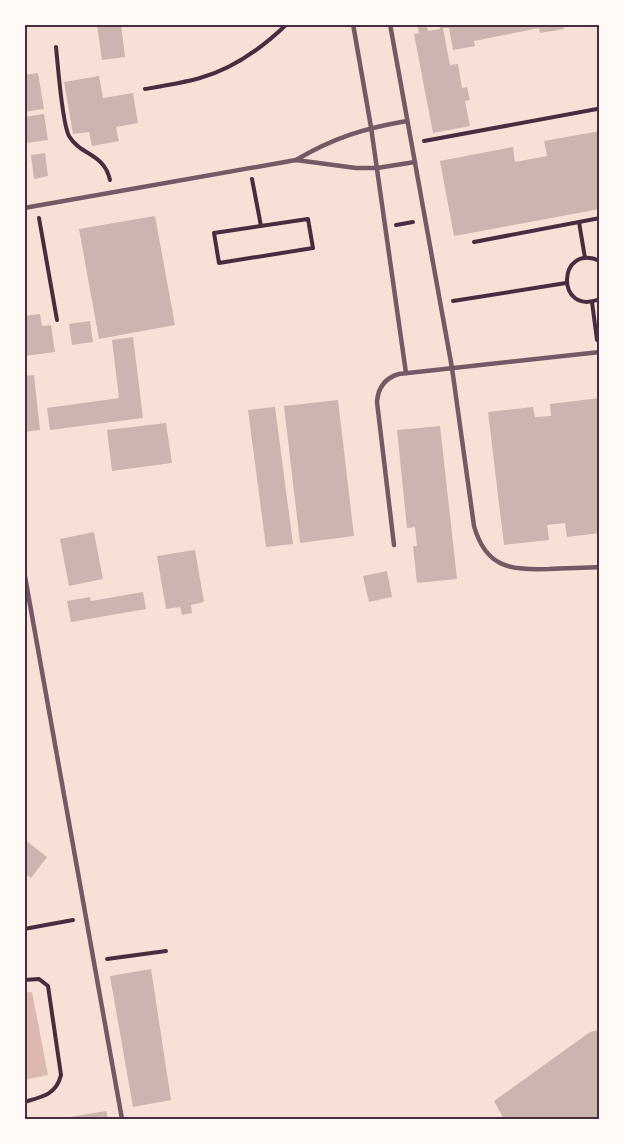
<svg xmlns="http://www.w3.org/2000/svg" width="624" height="1143" font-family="'Alegreya Sans',sans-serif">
  <rect width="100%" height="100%" fill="#f7e1d7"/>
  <polygon fill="#dcb8b0" points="32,992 48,1075 24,1080 24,993"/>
  <g fill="#ccb4b1">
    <polygon points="97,24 121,24 125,57 102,60"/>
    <polygon points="426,24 428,31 440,29 439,24 563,24 564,29 540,33 539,28 474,41 475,46 453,50 449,28 443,28 450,65 458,64 462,88 467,87 470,100 465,101 470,126 433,133 414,34 419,33 417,25"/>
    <polygon points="38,73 44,109 24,112 24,75"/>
    <polygon points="99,76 103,98 133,93 138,123 116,127 119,141 92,146 89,132 73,134 64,82"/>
    <polygon points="44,114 48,140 27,143 24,117"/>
    <polygon points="600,131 600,209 454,236 440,161 513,147 515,162 547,156 544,141"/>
    <polygon points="45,153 48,176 34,179 31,155"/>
    <polygon points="155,216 175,325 99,339 79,229"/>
    <polygon points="40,314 42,326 51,325 55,352 24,356 24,316"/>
    <polygon points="90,321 93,342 72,345 69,324"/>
    <polygon points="133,337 143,418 50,430 47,408 119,398 112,340"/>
    <polygon points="34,375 40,430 24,432 24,376"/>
    <polygon points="600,398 600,533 567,537 565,523 547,525 549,540 504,545 488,412 533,407 535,417 551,416 550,404"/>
    <polygon points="338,400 354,536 300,543 284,406"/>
    <polygon points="275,407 293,544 266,547 248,410"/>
    <polygon points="166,423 172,463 112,471 107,430"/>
    <polygon points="440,426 457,579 417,583 413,546 417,546 415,527 407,528 397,430"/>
    <polygon points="94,532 103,579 69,586 60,539"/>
    <polygon points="195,550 204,602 191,605 192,613 182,615 180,607 166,609 157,556"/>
    <polygon points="387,571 392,597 369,602 363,576"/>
    <polygon points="143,592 146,609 71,622 67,601 90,597 91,601"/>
    <polygon points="24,839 47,857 31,878 24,873"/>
    <polygon points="151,969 171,1100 133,1107 110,976"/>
    <polygon points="600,1030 600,1119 504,1119 494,1101 590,1032"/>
    <polygon points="106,1111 108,1119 64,1119 64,1118"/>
  </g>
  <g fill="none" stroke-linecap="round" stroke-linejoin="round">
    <g stroke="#4a2c40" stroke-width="4">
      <path d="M56,47c2,19 6,76 13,89 12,20 35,17 41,44"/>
      <path d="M145,89c18,-3 37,-6 55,-11 33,-9 62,-30 87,-54"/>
      <polyline points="424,141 597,109"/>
      <polyline points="252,179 261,226"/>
      <polyline points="39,218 57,320"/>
      <polygon points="308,219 313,248 219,263 214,233"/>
      <polyline points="579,222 585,258"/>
      <polyline points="396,225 413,222"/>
      <polyline points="474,242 600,218"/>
      <path d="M600,261c-43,-19 -45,56 0,38"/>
      <polyline points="453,301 566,283"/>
      <polyline points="592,302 597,340"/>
      <polyline points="24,929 73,920"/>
      <polyline points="107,959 166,951"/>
      <path d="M24,980l15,-1 9,7 13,89c-5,20 -19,22 -37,27"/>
    </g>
    <g stroke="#755966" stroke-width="4.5">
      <polyline points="353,24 371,127 406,373"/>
      <path d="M390,24l62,344 22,158c12,42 36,44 75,43 17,-1 34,-1 51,-2"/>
      <path d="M296,160c37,-22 69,-32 111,-39"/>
      <polyline points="24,208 296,160 356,168 377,168 415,162"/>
      <path d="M394,545l-17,-143c1,-15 8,-24 22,-28l201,-22"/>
      <polyline points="24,571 122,1119"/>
    </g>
  </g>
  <rect width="624" height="1143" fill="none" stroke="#fffaf5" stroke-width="51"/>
  <rect x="26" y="26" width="572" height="1092" fill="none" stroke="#4a2c40" stroke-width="2"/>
</svg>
